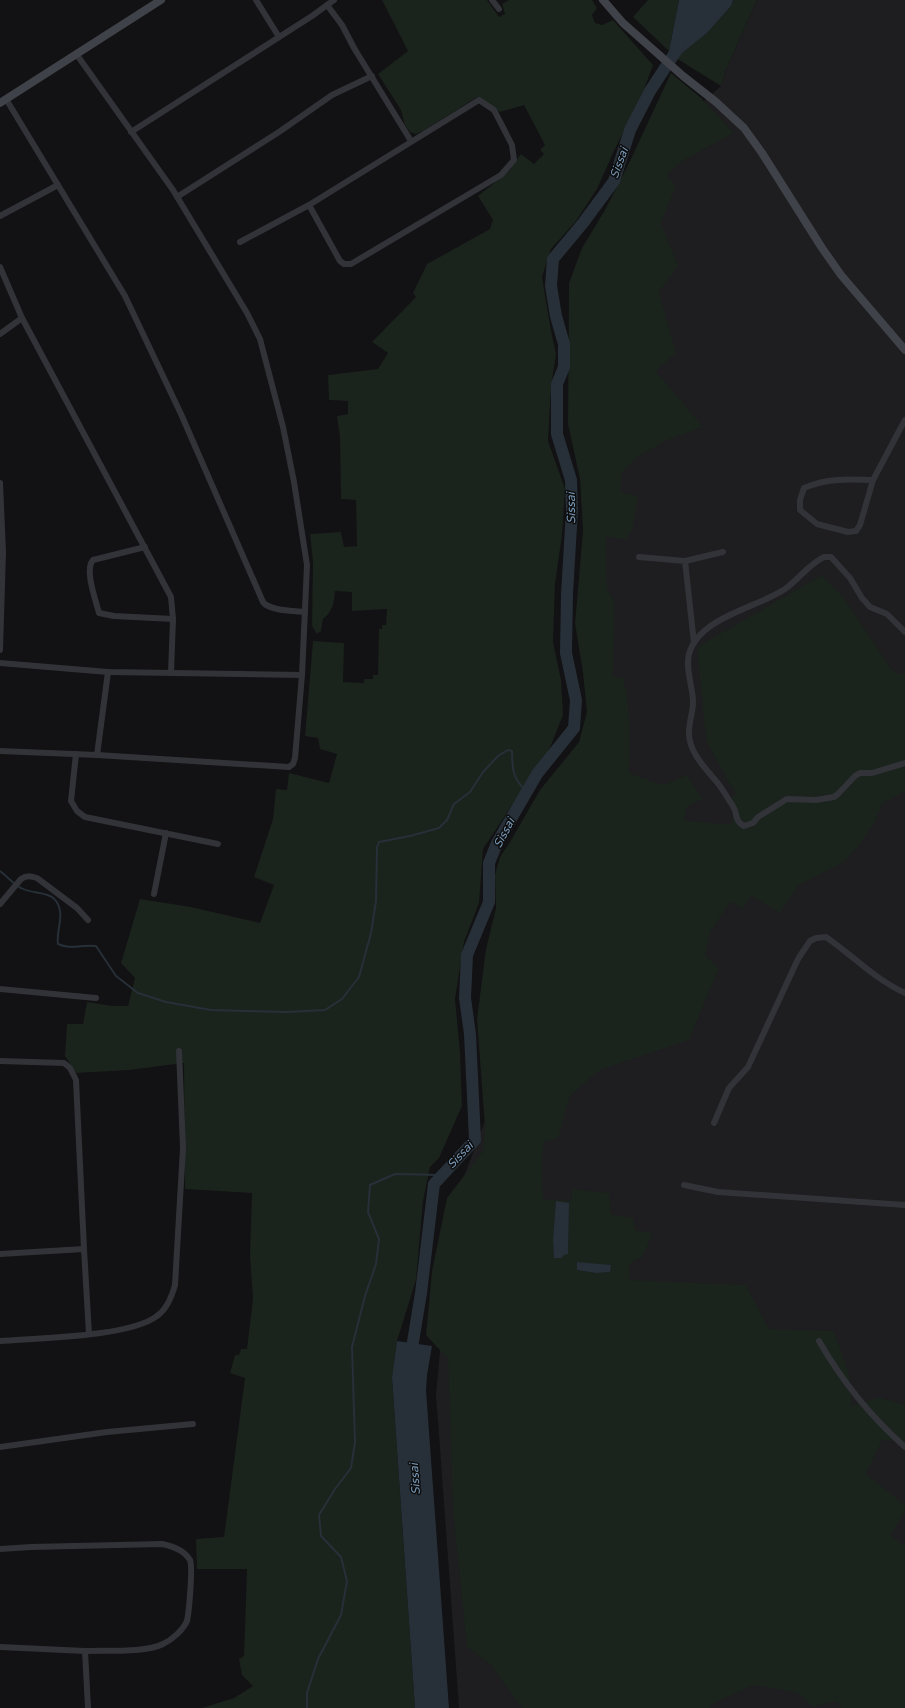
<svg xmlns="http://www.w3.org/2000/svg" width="905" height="1708" font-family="'Varela Round',sans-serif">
  <rect width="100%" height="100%" fill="#121113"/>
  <polygon fill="#1e1d20" points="757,0 905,0 905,1708 459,1708 436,1394 454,1203 491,1105 589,743 588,530 653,146 721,86 726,70"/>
  <g fill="#1b231d" fill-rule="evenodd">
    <path d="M382,0h105l12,17 6,-3 -3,-10 7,-4h83l5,8 -5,7 3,8 7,2 11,-5 40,45 -10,27 -29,59 -17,38 -21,32 -25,28 -9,28 9,54 5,23 -5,33 -3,54 17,48 -3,46 -7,49 -2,58 8,38 2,35 -13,33 -67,101 -4,54 -15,39 -9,57 5,53 2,54 -23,52 -9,9 -7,34 -7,79 -19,61 -5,37 23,330h-213l32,-10 19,-12 -11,-11 -3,-16 5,-3 3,-87h-50l-1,-30 28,-2 21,-159 -15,-5 5,-18h4l2,-6h6l6,-50 -3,-44 2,-62 -67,-4 -1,-126 -55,7 -53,3 -11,-17 2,-32h16l4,-22 26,4h15l7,-28 -14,-15 19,-64 51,8 69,16 14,-38 -20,-8 19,-58 3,-30 11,1 2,-17 40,10 8,-29 -17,-5 -2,-11 -13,-2 8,-95 31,2 -1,39 21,1v-4h9v-4h5l1,-46h3v-4h4l1,-16 -35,2v-19l-17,-1c-1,12 -2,20 -12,28l-2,12 -4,3 -5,-8 1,-65 -3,-27 31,-2 3,15 13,-1 -1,-46 -15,-1 -1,-62 -3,-21 11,-2v-13l-19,-1 -1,-25 50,-6 10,-16 -16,-11 44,-45 -3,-4 14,-29 63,-35 3,-9 -15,-24 31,-25 12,-17 13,10 10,-10 -4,-4 5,-5 -21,-40 -24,7 -23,-15 -54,34 -7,3 -6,-2 -5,-7 -4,-15 -23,-36 30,-23z"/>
    <polygon points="648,0 679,0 669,51 633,17"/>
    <polygon points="733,0 757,0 726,70 721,86 676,58 707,33 731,6"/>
    <path d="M671,73l30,25 33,35 -55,30 -12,12 9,11 -15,37 17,43 -19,26 17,61 -20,18 47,56 -38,14 -29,17 -15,17v17l17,4 -6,34 -6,10 -20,-3 1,52 8,13 -2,75h10c8,31 7,63 6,96l34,12 24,-10 16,24 -16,7 -3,14 47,5 4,-17 -4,-11 5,-3 -15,-25 -15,-29 -9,-93 125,-72 22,23 48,72 8,4h5v117l-23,13 -8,20 -17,24 -13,14 -45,23 -19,28 -29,-17 -8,13 -13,-7 -19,29 -6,24 14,13 -30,72 -89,30 -30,26 -12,42 -14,4 -2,16 1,41 28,2 1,-12 37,4 2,21 22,4 2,12 18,3 -11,25 -6,1 -7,6 1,15 116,5 23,44 65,2 15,43 3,32 27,-9 26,8v37l-23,-2 -16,34 39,31v6l-14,24 12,10 2,-2v165h-64l-4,-7 -24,6 -16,-14 -43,-8 -40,18 -5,5h-187l-32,-44 -23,-17 -14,-135 -5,-153 -22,-24 6,-64 15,-73 36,-47 2,-24 -8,-108 9,-70 10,-41 -1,-33 5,-18 10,-15 30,-52 39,-48 8,-30 -4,-39 -8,-50 8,-92 -3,-52 -12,-55 1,-141 13,-35 23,-38 25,-49zM556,1202l13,1 -1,51 -14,3 -1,-17zM577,1262l34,3 -1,7 -14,1 -19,-3z"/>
  </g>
  <g fill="#273038">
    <polygon points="679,0 733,0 731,6 707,33 676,58 669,51"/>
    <polygon points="556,1201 569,1203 568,1254 564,1255 561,1258 554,1258 553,1240"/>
    <polygon points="577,1262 611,1265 610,1272 596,1273 577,1270"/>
    <polygon points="397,1341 432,1346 427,1375 426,1390 449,1708 415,1708 392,1377"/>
  </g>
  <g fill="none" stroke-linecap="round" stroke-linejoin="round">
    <g stroke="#273038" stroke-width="2">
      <path d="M0,871c7,5 13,13 21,17 14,8 35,0 39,23 2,11 -4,22 -2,33 12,6 25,0 38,2l20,30 22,17 28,9 45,8 76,2 38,-2 17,-11 17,-22 12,-44 5,-32 1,-54 2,-5 31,-6 29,-8 8,-8 7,-16 16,-12 13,-20 15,-16 10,-6 4,1c0,19 1,28 15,41"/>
      <polyline points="307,1708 307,1693 318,1659 341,1615 347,1581 341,1557 321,1536 319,1515 335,1489 351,1468 355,1442 352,1347 365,1296 376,1264 379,1239 368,1212 370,1185 395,1174 442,1175"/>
    </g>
    <polyline stroke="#273038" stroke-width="12" points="410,1360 421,1293 434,1184 475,1140 470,1034 465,998 467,955 489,902 489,863 497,843 537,774 574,728 576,700 566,653 567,594 572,510 571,480 557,434 557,384 564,367 564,344 556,316 551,286 553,259 583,223 614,181 630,130 650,91 682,42"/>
    <g stroke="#323339" stroke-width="6">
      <polyline points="256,0 279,37"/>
      <polyline points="492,0 499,9"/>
      <polyline points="327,5 342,25 354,48 411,141"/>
      <path d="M6,99l119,197 56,118 82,188c6,9 32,9 42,10"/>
      <polyline points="131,132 312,16 334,0"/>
      <polyline points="177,197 279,132 332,95 372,76"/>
      <polyline points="0,216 58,185"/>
      <polyline points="240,242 309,205 479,100 494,110 512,145 514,160 501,175 351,264 344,264 340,261 309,205"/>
      <polyline points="0,267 22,318 0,334"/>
      <polyline points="22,318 171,597 173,619 171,673"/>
      <path d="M873,480c-24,-1 -47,-2 -69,8l-4,12v10l17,14 31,8 8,-1 4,-6 13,-45 32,-60"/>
      <polyline points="0,483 3,552 0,650"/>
      <path d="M145,547l-52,13c-9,9 3,41 6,53l15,3 59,3"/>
      <polyline points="639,557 685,561 694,643"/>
      <polyline points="685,561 723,552"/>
      <path d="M905,632l-18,-18 -17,-7 -8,-9 -12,-20 -19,-21h-7c-15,7 -26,23 -39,32 -28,19 -86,28 -96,65 -4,15 4,33 4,48 0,10 -4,20 -4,30 -1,19 16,36 27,49 7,8 11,17 17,25 5,8 1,15 11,20l9,-3 5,-6 29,-18 29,1 18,-3 4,-3 17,-18 5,-3h12l33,-10"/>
      <polyline points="0,663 108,672 302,675"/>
      <polyline points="0,751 97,755 289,767 293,764 295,758 302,675 307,565 294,482 283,427 260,339 247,313 173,190 77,55"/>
      <polyline points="76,754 71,801 77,811 85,817 218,844"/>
      <polyline points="97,755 108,672"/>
      <polyline points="154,894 166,833"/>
      <path d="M0,904l21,-25c6,-4 10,-3 16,-1l40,30 11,12"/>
      <polyline points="0,989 96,998"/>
      <polyline points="0,1061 64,1063 70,1068 76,1080 84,1249"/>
      <path d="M714,1123l15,-35 19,-21 50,-108 12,-18 6,-3 10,-1c26,18 50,43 79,56"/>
      <polyline points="684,1185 718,1192 905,1205"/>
      <polyline points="0,1254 84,1249 89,1334"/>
      <path d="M0,1341c37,-3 130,-4 157,-25 10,-7 15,-20 18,-31l8,-137 -4,-97"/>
      <path d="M819,1341c23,40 51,75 86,106"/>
      <polyline points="0,1447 107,1432 193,1424"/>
      <path d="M0,1549l31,-2 131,-3c10,2 22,6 28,16 3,7 -1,52 -3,61 -4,9 -15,19 -24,23 -18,9 -57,6 -78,7"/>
      <polyline points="0,1647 85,1651 88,1708"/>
    </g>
    <g stroke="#404249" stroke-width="8">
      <polyline points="603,0 623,23 683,76 716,102 744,128 762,153 822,248 841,275 905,350"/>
      <polyline points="0,103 161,0"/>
    </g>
  </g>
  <g text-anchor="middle" stroke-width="3" stroke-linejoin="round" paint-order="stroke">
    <g font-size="12" font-style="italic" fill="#7696b3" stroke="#0d0d0e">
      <text transform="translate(619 163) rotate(-70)" y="4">Sissai</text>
      <text transform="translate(571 508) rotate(-91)" y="4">Sissai</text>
      <text transform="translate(504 833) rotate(-62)" y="4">Sissai</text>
      <text transform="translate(460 1155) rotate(-47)" y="4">Sissai</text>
      <text transform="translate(415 1479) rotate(-94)" y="4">Sissai</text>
    </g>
  </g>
</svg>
